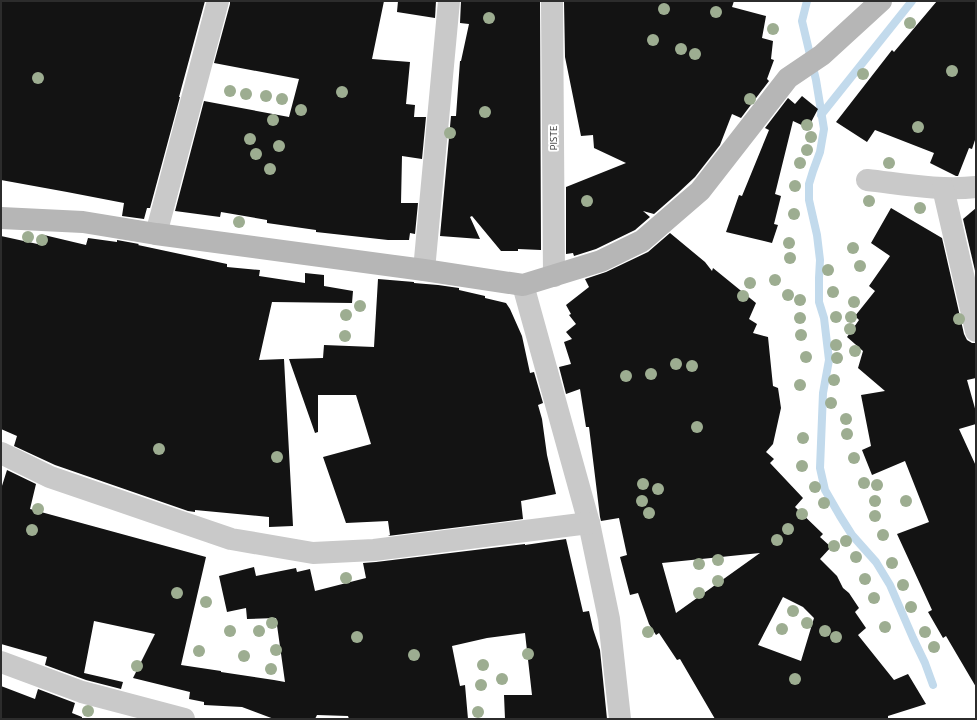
<svg xmlns="http://www.w3.org/2000/svg" width="977" height="720" font-family="Ubuntu,sans-serif">
  <rect width="100%" height="100%" fill="#fff"/>
  <g fill="none" stroke-linecap="round" stroke-linejoin="round">
    <g stroke="#c2daec" stroke-width="8">
      <polyline points="807,1 802,21 816,80 824,129 820,152 813,171 809,184 809,200 817,235 820,260 819,278 819,302 824,318 829,360 823,393 820,468 825,490 840,516 852,535 876,562 890,585 913,638 925,663 933,685"/>
      <polyline points="821,115 912,1"/>
    </g>
  </g>
  <g fill="#131313" fill-rule="evenodd">
    <polygon points="1,1 205,1 179,97 180,97 150,208 147,208 144,219 122,216 124,203 67,192 1,180"/>
    <polygon points="230,1 384,1 372,59 410,62 406,104 415,105 414,117 426,117 422,159 402,156 401,203 418,203 415,234 410,233 409,240 388,240 316,232 316,230 267,223 267,220 221,212 220,217 175,211 204,101 289,117 299,79 214,63 230,4"/>
    <polygon points="398,1 436,1 435,18 397,12"/>
    <polygon points="461,1 540,1 541,250 518,249 518,251 501,251 472,216 470,217 480,239 440,236 451,116 456,116 460,61 461,61 469,24 460,23"/>
    <polygon points="564,1 734,1 732,7 766,16 762,38 773,41 771,59 774,60 767,79 769,81 741,118 732,114 720,145 695,177 678,193 654,214 643,211 650,217 635,230 596,249 574,256 573,253 566,254 566,187 626,163 594,148 593,135 581,136 565,57"/>
    <polygon points="937,1 976,1 976,137 972,149 969,148 958,176 956,176 930,163 934,153 875,130 867,142 836,122 892,50 894,52"/>
    <polygon points="802,96 818,109 808,128 793,121 775,194 781,196 774,224 778,225 772,243 726,232 739,195 742,196 769,130 765,128 788,98 795,104"/>
    <polygon points="891,208 942,238 964,334 967,340 972,343 976,343 976,378 967,380 976,412 976,424 959,429 976,466 976,687 946,636 943,638 928,612 932,610 897,534 929,522 905,461 872,475 862,450 871,446 861,395 885,391 858,368 863,351 847,337 859,320 855,316 875,291 869,286 890,256 871,243"/>
    <polygon points="976,208 976,275 963,219"/>
    <path d="M670,233l35,29 7,9 1,-3 43,35 -7,16 8,5 -4,9 15,4 5,49 5,2 3,20 -8,36 -7,8 8,7 -4,4 33,35 -8,9 28,27 -3,3 11,10 -11,12 17,17 6,12 6,5 10,15 -4,4 11,16 -8,7 36,45 14,-6 18,30 -38,12v3h-173l-35,-60 -3,1 -18,-27 -3,2 -7,-11 -11,-31 -8,2 -10,-38 7,-2 -8,-37 -18,3 -1,-4 -11,-90h-3l-6,-38 -14,5 -7,-27 12,-3 -7,-22 8,-3 -6,-7 10,-8 -7,-9 2,-1 -5,-9 23,-18 -4,-8 21,-7 42,-20zM760,553l-84,60 -14,-50zM783,597l20,10 11,11 -13,43 -43,-16z"/>
    <polygon points="44,235 86,245 88,238 117,242 117,240 139,244 138,245 166,251 227,264 227,267 260,270 259,276 305,283 305,273 324,275 324,286 353,291 352,303 272,302 259,360 284,359 293,526 269,527 269,517 195,510 195,512 188,511 55,465 14,446 17,436 1,429 1,236 42,245"/>
    <polygon points="378,279 414,282 414,283 438,285 459,288 459,290 485,296 485,298 506,303 510,309 522,336 530,373 534,372 543,403 538,405 542,419 547,455 556,494 521,501 523,519 388,536 390,535 388,521 346,523 323,457 371,444 356,395 318,395 318,432 315,433 289,359 323,358 324,345 374,347"/>
    <polygon points="7,470 36,484 30,509 206,557 181,665 221,671 221,672 274,680 285,682 276,618 247,619 246,608 227,612 219,576 254,567 256,576 296,568 297,572 310,569 315,591 366,578 363,563 376,562 525,544 525,545 566,539 583,612 589,611 593,629 600,650 607,719 505,719 504,695 532,695 525,633 487,638 452,646 460,686 465,685 468,719 349,719 348,716 317,715 315,719 274,719 242,707 204,705 204,702 189,699 190,692 133,678 155,634 94,621 84,673 123,682 121,689 86,680 45,665 47,657 1,644 1,489"/>
    <polygon points="1,686 35,699 38,689 75,703 72,713 82,717 82,719 1,719"/>
  </g>
  <g fill="none" stroke-linecap="round" stroke-linejoin="round">
    <g stroke="#c9c9c9" stroke-width="22">
      <polyline points="552,1 554,276"/>
      <path d="M867,180c36,4 73,11 109,7"/>
      <polyline points="943,188 976,331"/>
      <polyline points="156,234 218,1"/>
      <polyline points="424,270 449,1"/>
      <polyline points="523,285 589,523 609,619 620,719"/>
      <polyline points="1,453 50,477 231,539 313,553 374,550 589,523"/>
      <polyline points="1,662 82,692 184,719"/>
    </g>
    <polyline stroke="#b6b6b6" stroke-width="22" points="1,218 83,222 156,234 424,270 523,285 601,261 642,241 700,191 788,78 822,55 881,1"/>
  </g>
  <g fill="#9dad91">
    <circle cx="664" cy="9" r="6"/>
    <circle cx="716" cy="12" r="6"/>
    <circle cx="489" cy="18" r="6"/>
    <circle cx="910" cy="23" r="6"/>
    <circle cx="773" cy="29" r="6"/>
    <circle cx="653" cy="40" r="6"/>
    <circle cx="681" cy="49" r="6"/>
    <circle cx="695" cy="54" r="6"/>
    <circle cx="952" cy="71" r="6"/>
    <circle cx="863" cy="74" r="6"/>
    <circle cx="38" cy="78" r="6"/>
    <circle cx="230" cy="91" r="6"/>
    <circle cx="342" cy="92" r="6"/>
    <circle cx="246" cy="94" r="6"/>
    <circle cx="266" cy="96" r="6"/>
    <circle cx="282" cy="99" r="6"/>
    <circle cx="750" cy="99" r="6"/>
    <circle cx="301" cy="110" r="6"/>
    <circle cx="485" cy="112" r="6"/>
    <circle cx="273" cy="120" r="6"/>
    <circle cx="807" cy="125" r="6"/>
    <circle cx="918" cy="127" r="6"/>
    <circle cx="450" cy="133" r="6"/>
    <circle cx="811" cy="137" r="6"/>
    <circle cx="250" cy="139" r="6"/>
    <circle cx="279" cy="146" r="6"/>
    <circle cx="807" cy="150" r="6"/>
    <circle cx="256" cy="154" r="6"/>
    <circle cx="800" cy="163" r="6"/>
    <circle cx="889" cy="163" r="6"/>
    <circle cx="270" cy="169" r="6"/>
    <circle cx="795" cy="186" r="6"/>
    <circle cx="587" cy="201" r="6"/>
    <circle cx="869" cy="201" r="6"/>
    <circle cx="920" cy="208" r="6"/>
    <circle cx="794" cy="214" r="6"/>
    <circle cx="239" cy="222" r="6"/>
    <circle cx="28" cy="237" r="6"/>
    <circle cx="42" cy="240" r="6"/>
    <circle cx="789" cy="243" r="6"/>
    <circle cx="853" cy="248" r="6"/>
    <circle cx="790" cy="258" r="6"/>
    <circle cx="860" cy="266" r="6"/>
    <circle cx="828" cy="270" r="6"/>
    <circle cx="775" cy="280" r="6"/>
    <circle cx="750" cy="283" r="6"/>
    <circle cx="833" cy="292" r="6"/>
    <circle cx="788" cy="295" r="6"/>
    <circle cx="743" cy="296" r="6"/>
    <circle cx="800" cy="300" r="6"/>
    <circle cx="854" cy="302" r="6"/>
    <circle cx="360" cy="306" r="6"/>
    <circle cx="346" cy="315" r="6"/>
    <circle cx="836" cy="317" r="6"/>
    <circle cx="851" cy="317" r="6"/>
    <circle cx="800" cy="318" r="6"/>
    <circle cx="959" cy="319" r="6"/>
    <circle cx="850" cy="329" r="6"/>
    <circle cx="801" cy="335" r="6"/>
    <circle cx="345" cy="336" r="6"/>
    <circle cx="836" cy="345" r="6"/>
    <circle cx="855" cy="351" r="6"/>
    <circle cx="806" cy="357" r="6"/>
    <circle cx="837" cy="358" r="6"/>
    <circle cx="676" cy="364" r="6"/>
    <circle cx="692" cy="366" r="6"/>
    <circle cx="651" cy="374" r="6"/>
    <circle cx="626" cy="376" r="6"/>
    <circle cx="834" cy="380" r="6"/>
    <circle cx="800" cy="385" r="6"/>
    <circle cx="831" cy="403" r="6"/>
    <circle cx="846" cy="419" r="6"/>
    <circle cx="697" cy="427" r="6"/>
    <circle cx="847" cy="434" r="6"/>
    <circle cx="803" cy="438" r="6"/>
    <circle cx="159" cy="449" r="6"/>
    <circle cx="277" cy="457" r="6"/>
    <circle cx="854" cy="458" r="6"/>
    <circle cx="802" cy="466" r="6"/>
    <circle cx="864" cy="483" r="6"/>
    <circle cx="643" cy="484" r="6"/>
    <circle cx="877" cy="485" r="6"/>
    <circle cx="815" cy="487" r="6"/>
    <circle cx="658" cy="489" r="6"/>
    <circle cx="642" cy="501" r="6"/>
    <circle cx="875" cy="501" r="6"/>
    <circle cx="906" cy="501" r="6"/>
    <circle cx="824" cy="503" r="6"/>
    <circle cx="38" cy="509" r="6"/>
    <circle cx="649" cy="513" r="6"/>
    <circle cx="802" cy="514" r="6"/>
    <circle cx="875" cy="516" r="6"/>
    <circle cx="788" cy="529" r="6"/>
    <circle cx="32" cy="530" r="6"/>
    <circle cx="883" cy="535" r="6"/>
    <circle cx="777" cy="540" r="6"/>
    <circle cx="846" cy="541" r="6"/>
    <circle cx="834" cy="546" r="6"/>
    <circle cx="856" cy="557" r="6"/>
    <circle cx="718" cy="560" r="6"/>
    <circle cx="892" cy="563" r="6"/>
    <circle cx="699" cy="564" r="6"/>
    <circle cx="346" cy="578" r="6"/>
    <circle cx="865" cy="579" r="6"/>
    <circle cx="718" cy="581" r="6"/>
    <circle cx="903" cy="585" r="6"/>
    <circle cx="177" cy="593" r="6"/>
    <circle cx="699" cy="593" r="6"/>
    <circle cx="874" cy="598" r="6"/>
    <circle cx="206" cy="602" r="6"/>
    <circle cx="911" cy="607" r="6"/>
    <circle cx="793" cy="611" r="6"/>
    <circle cx="272" cy="623" r="6"/>
    <circle cx="807" cy="623" r="6"/>
    <circle cx="885" cy="627" r="6"/>
    <circle cx="782" cy="629" r="6"/>
    <circle cx="230" cy="631" r="6"/>
    <circle cx="259" cy="631" r="6"/>
    <circle cx="825" cy="631" r="6"/>
    <circle cx="648" cy="632" r="6"/>
    <circle cx="925" cy="632" r="6"/>
    <circle cx="357" cy="637" r="6"/>
    <circle cx="836" cy="637" r="6"/>
    <circle cx="934" cy="647" r="6"/>
    <circle cx="276" cy="650" r="6"/>
    <circle cx="199" cy="651" r="6"/>
    <circle cx="528" cy="654" r="6"/>
    <circle cx="414" cy="655" r="6"/>
    <circle cx="244" cy="656" r="6"/>
    <circle cx="483" cy="665" r="6"/>
    <circle cx="137" cy="666" r="6"/>
    <circle cx="271" cy="669" r="6"/>
    <circle cx="502" cy="679" r="6"/>
    <circle cx="795" cy="679" r="6"/>
    <circle cx="481" cy="685" r="6"/>
    <circle cx="88" cy="711" r="6"/>
    <circle cx="478" cy="712" r="6"/>
  </g>
  <g text-anchor="middle" stroke-width="4" stroke-linejoin="round" paint-order="stroke">
    <g font-size="10" fill="#2c2c2c" stroke="#fff">
      <text transform="translate(553 138) rotate(-90)" y="4">PISTE</text>
    </g>
  </g>
  <rect width="977" height="720" fill="none" stroke="#2c2c2c" stroke-width="4"/>
</svg>
